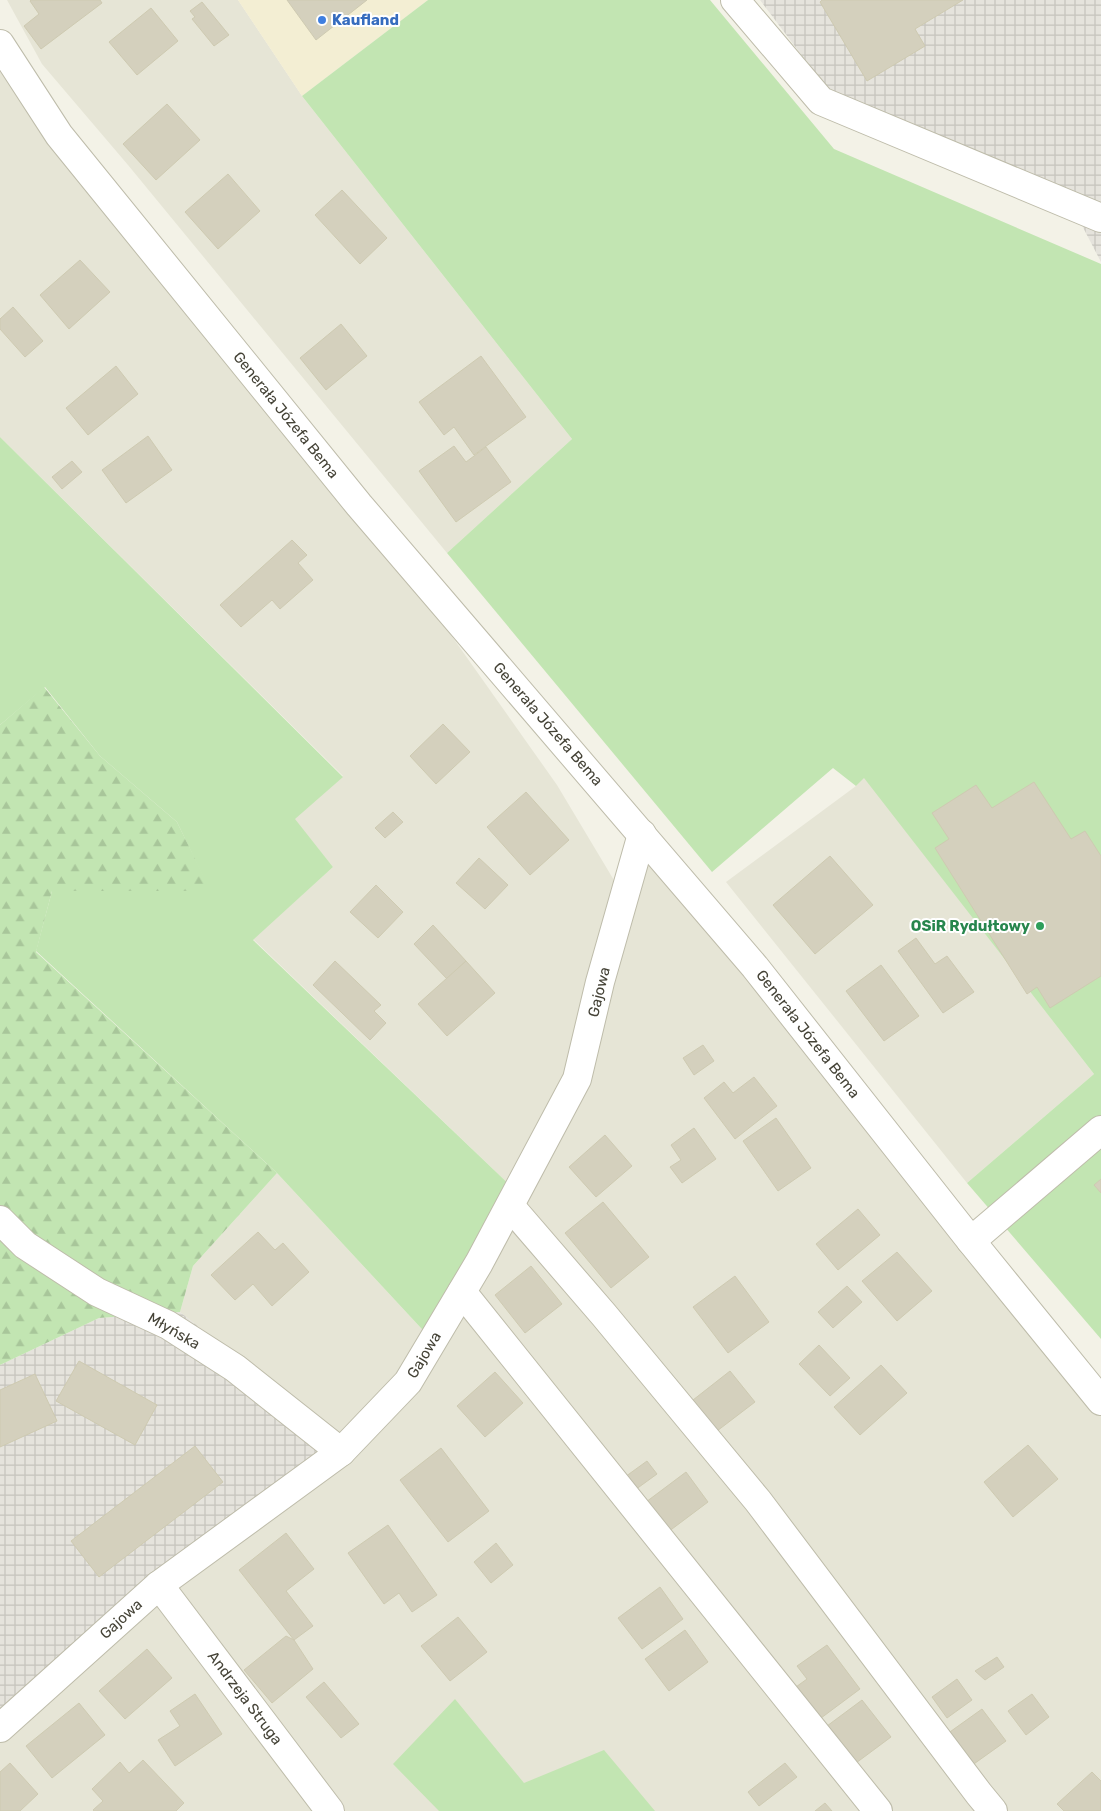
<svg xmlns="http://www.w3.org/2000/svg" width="1101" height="1811" font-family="Rubik,sans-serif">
  <defs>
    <pattern id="industrial-grid" width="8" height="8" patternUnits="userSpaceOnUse" patternTransform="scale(1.25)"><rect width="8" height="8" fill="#e5e3dc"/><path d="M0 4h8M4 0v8" fill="none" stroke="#c6c4bd"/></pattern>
    <pattern id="forest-firs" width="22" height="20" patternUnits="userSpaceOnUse" patternTransform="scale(1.25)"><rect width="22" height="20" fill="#c2e5b2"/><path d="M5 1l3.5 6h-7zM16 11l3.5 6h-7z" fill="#a8c69a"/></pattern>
  </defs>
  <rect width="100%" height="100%" fill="#f3f2e7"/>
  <g fill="#e6e5d6">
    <polygon points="7,0 238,0 302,96 572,439 447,553 128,165 42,64"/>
    <polygon points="0,44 359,505 557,785 624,897 642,834 1101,1401 1101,1811 0,1811 0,1728 254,1371 180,1312 193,1266 277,1173 433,1341 517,1192 253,939 333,867 294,819 343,776 0,437"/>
    <polygon points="864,777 1094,1074 967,1183 726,882 856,786"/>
  </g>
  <polygon fill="#f3eed3" points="238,0 428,0 302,96"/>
  <g fill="url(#industrial-grid)">
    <polygon points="760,0 1101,0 1101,262 1063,189 831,94"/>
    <polygon points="180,1312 254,1371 341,1452 0,1729 0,1365 99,1318"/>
  </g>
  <g fill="#c2e5b2">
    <polygon points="428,0 710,0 834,149 1101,264 1101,1339 967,1183 1094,1074 864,778 856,786 833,768 712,872 447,553 572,439 302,96"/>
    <polygon points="0,437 343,777 295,819 333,867 253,940 517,1192 433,1341 277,1173 36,951 52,891 210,891 177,822 100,756 45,687 0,725"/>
    <polygon points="455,1699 524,1783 604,1750 655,1811 439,1811 393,1764"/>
  </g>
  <polygon fill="url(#forest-firs)" points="44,687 100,756 177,822 211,891 52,891 36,952 277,1173 193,1266 180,1312 99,1318 0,1365 0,725"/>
  <g fill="#d4d0bd" stroke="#cecab1">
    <polygon points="31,0 100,0 102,3 41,49 24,26 39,14 30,1"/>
    <polygon points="287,0 367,0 316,40"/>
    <polygon points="822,0 963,0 915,29 925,46 867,81 820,2"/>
    <polygon points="202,2 229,35 214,46 192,19 195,17 190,11"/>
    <polygon points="151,8 178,41 137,75 109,42"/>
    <polygon points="167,104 200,140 156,180 123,144"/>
    <polygon points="228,174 260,211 218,249 185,212"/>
    <polygon points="342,190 387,238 360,264 315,215"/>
    <polygon points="80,260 110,292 69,329 40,295"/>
    <polygon points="13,307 43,341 25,357 0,329 0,319"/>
    <polygon points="341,324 367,356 326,390 300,358"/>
    <polygon points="481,356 526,417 474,455 454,427 444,435 419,402"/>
    <polygon points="116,366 138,394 88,435 66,408"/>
    <polygon points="148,436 172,470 126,503 102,470"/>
    <polygon points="454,446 466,462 486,447 511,482 456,522 419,471"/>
    <polygon points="72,461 82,472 62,489 52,477"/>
    <polygon points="292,540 307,555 298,563 313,580 280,609 272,600 241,627 220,605"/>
    <polygon points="443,724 470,752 436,784 410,756"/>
    <polygon points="1034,782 1071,839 1085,831 1101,856 1101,976 1050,1008 1037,987 1027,994 935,848 949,839 932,813 976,785 992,808"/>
    <polygon points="526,792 569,840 530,875 487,827"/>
    <polygon points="393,812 403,822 385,838 375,828"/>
    <polygon points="830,856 873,905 815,954 773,905"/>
    <polygon points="479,858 508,885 485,909 456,883"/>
    <polygon points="376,885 403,912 378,938 350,912"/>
    <polygon points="433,925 466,961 447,979 414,944"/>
    <polygon points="916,938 935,964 947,956 974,992 943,1013 898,951"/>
    <polygon points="335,961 381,1005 374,1011 386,1023 370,1040 313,985"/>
    <polygon points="466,961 495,993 447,1036 418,1004"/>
    <polygon points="881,965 919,1016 884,1041 846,991"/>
    <polygon points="703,1045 714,1061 694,1075 683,1058"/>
    <polygon points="754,1077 777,1106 735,1139 704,1098 724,1082 733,1093"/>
    <polygon points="776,1118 811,1168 778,1191 743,1141"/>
    <polygon points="694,1128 716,1159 682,1183 670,1167 681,1160 671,1145"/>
    <polygon points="605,1135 632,1166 596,1197 569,1167"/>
    <polygon points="1101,1179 1101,1193 1094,1185"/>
    <polygon points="603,1202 649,1257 611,1288 565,1233"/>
    <polygon points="858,1209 880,1235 838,1270 816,1244"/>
    <polygon points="258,1232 275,1250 283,1243 309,1272 272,1306 253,1284 235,1300 211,1275"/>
    <polygon points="897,1252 932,1291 897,1321 862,1281"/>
    <polygon points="531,1266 562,1304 525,1333 495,1295"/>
    <polygon points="735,1276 769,1322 728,1353 693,1307"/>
    <polygon points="847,1286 862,1302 833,1328 818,1312"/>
    <polygon points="819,1345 850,1378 830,1396 799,1364"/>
    <polygon points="79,1361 157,1405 135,1445 56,1401"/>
    <polygon points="881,1365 907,1393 860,1435 834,1407"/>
    <polygon points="730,1371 755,1402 717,1431 693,1400"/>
    <polygon points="495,1372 523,1403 485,1437 457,1406"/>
    <polygon points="35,1374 57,1421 0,1447 0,1390"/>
    <polygon points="1028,1445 1058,1479 1013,1517 984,1482"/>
    <polygon points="195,1446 223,1482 99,1577 71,1541"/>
    <polygon points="441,1448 489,1511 448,1542 400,1480"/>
    <polygon points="647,1461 657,1474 628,1495 618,1482"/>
    <polygon points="686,1472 708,1502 668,1532 646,1502"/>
    <polygon points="388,1525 437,1595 412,1612 399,1593 384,1604 348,1553"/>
    <polygon points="286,1533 314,1569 286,1591 313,1626 294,1640 239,1570"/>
    <polygon points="496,1543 513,1565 491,1583 474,1562"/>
    <polygon points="660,1587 683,1619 642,1649 618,1618"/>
    <polygon points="458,1617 487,1652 450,1681 421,1646"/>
    <polygon points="685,1630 708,1662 669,1691 645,1659"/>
    <polygon points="286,1636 294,1640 313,1669 272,1703 244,1670"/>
    <polygon points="827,1645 860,1689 813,1724 789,1692 807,1679 797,1666"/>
    <polygon points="147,1649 172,1678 125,1719 99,1691"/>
    <polygon points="997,1657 1004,1667 985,1680 975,1671"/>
    <polygon points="957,1679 972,1700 947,1718 932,1697"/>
    <polygon points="324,1682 359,1724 341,1738 306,1697"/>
    <polygon points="195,1694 222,1734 175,1766 158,1740 180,1726 170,1711"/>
    <polygon points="1032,1694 1049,1717 1026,1735 1008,1711"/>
    <polygon points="862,1700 891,1737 856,1763 827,1726"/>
    <polygon points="79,1703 105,1735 52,1778 26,1746"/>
    <polygon points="982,1709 1006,1741 971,1766 947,1734"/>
    <polygon points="143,1760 184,1803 176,1811 94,1811 93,1810 103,1801 92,1789 120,1762 129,1773"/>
    <polygon points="10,1763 38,1794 20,1811 0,1811 0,1772"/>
    <polygon points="785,1763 797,1777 759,1806 748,1792"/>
    <polygon points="1092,1772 1101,1781 1101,1811 1064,1811 1057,1804"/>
    <polygon points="825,1803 832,1811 815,1811"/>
  </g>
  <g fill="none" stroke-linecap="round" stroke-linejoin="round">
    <g stroke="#bebcaa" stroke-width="30">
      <g id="minor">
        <polyline points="735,0 821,101 1101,218"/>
        <polyline points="0,44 59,135 359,505 755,967 971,1241 1101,1401"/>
        <polyline points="510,1206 604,1315 758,1501 979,1794 993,1811"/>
        <polyline points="0,1220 25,1245 97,1292 168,1325 235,1368 341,1452"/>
        <polyline points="971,1241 1101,1130"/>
        <polyline points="462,1292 878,1811"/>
        <polyline points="159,1585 330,1811"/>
        <polyline points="0,1728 159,1585 341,1452 408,1382 479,1263 577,1079 600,982 642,834"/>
      </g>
    </g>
    <use href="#minor" stroke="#fff" stroke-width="28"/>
  </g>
  <circle fill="#3f7fe0" stroke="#fff" stroke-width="2" cx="322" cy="20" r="5"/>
  <circle fill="#2e9e5b" stroke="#fff" stroke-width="2" cx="1040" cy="926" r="5"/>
  <g text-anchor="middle" stroke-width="4" stroke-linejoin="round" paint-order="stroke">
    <g font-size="15" font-weight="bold" fill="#366cbe" stroke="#fff" text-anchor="start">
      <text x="332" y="25">Kaufland</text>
    </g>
    <g font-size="15" fill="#454337" stroke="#fff">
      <text transform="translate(286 415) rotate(51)" y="5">Generała Józefa Bema</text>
      <text transform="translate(548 724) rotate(49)" y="5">Generała Józefa Bema</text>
      <text transform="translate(599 992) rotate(-76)" y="5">Gajowa</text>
      <text transform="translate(808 1034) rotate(52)" y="5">Generała Józefa Bema</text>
      <text transform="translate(174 1331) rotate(30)" y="5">Młyńska</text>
      <text transform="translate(424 1355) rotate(-59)" y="5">Gajowa</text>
      <text transform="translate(121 1619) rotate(-42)" y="5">Gajowa</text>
      <text transform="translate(245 1698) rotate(53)" y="5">Andrzeja Struga</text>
    </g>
    <g font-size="15" font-weight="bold" fill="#27864d" stroke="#fff" text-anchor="end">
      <text x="1030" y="931">OSiR Rydułtowy</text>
    </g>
  </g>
</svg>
